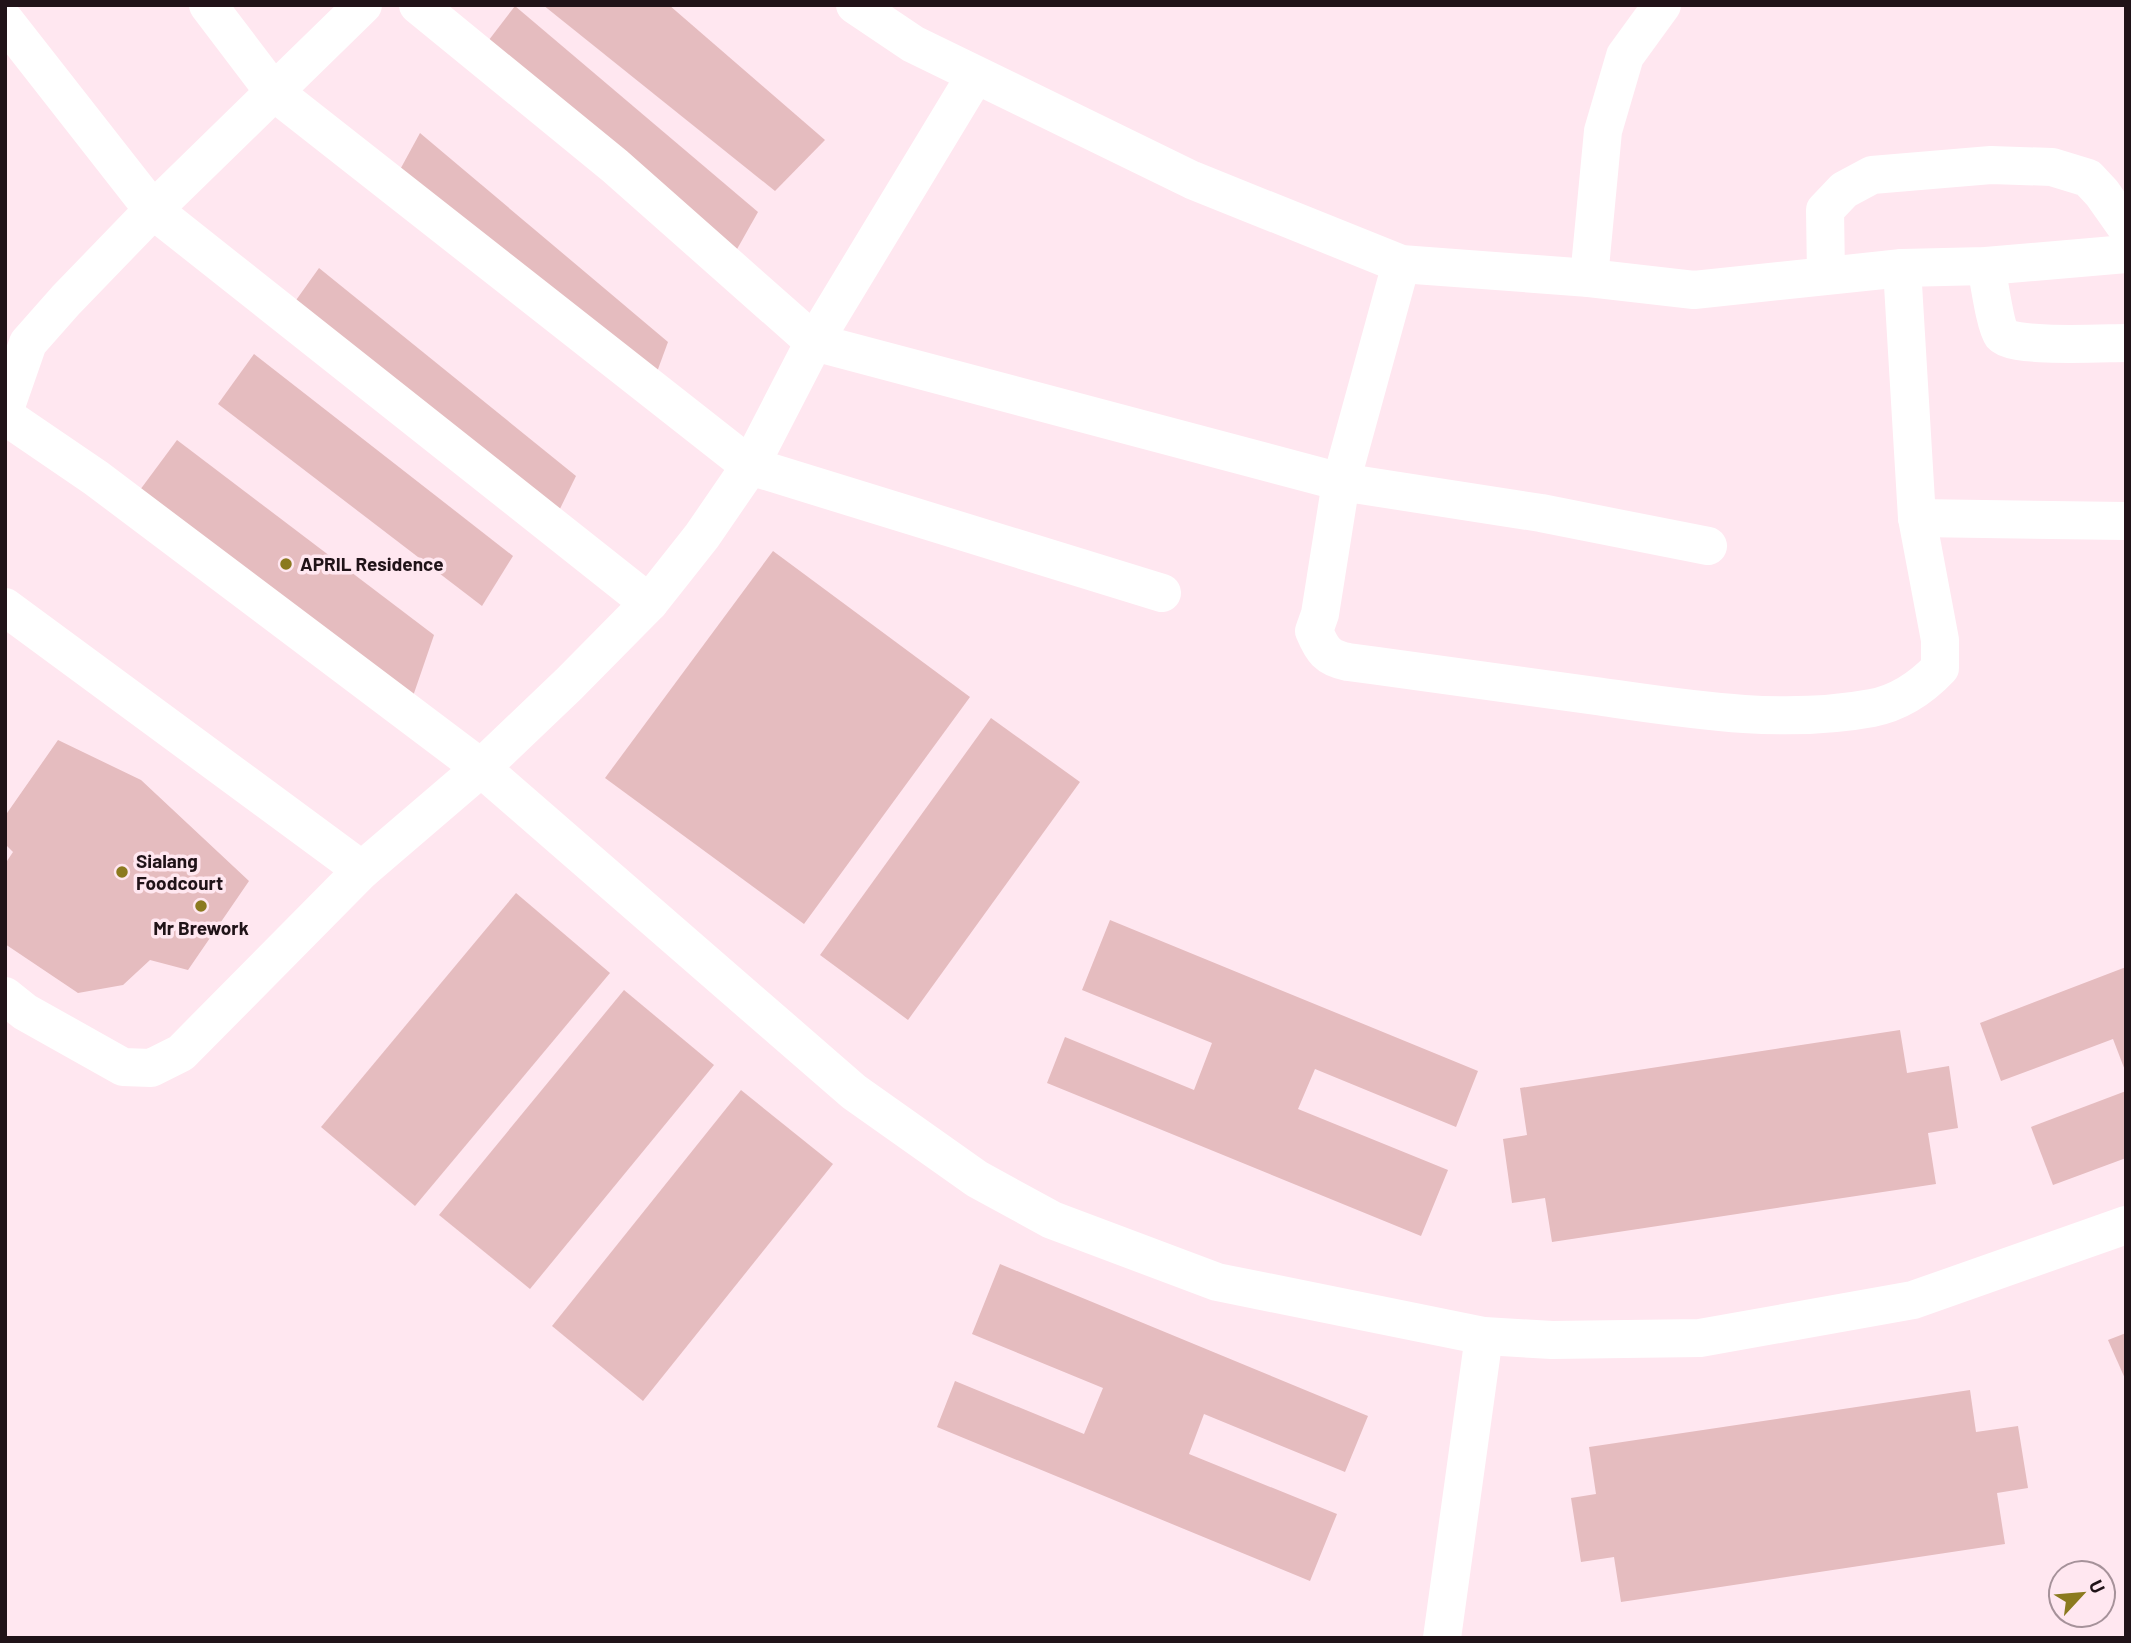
<svg xmlns="http://www.w3.org/2000/svg" width="2131" height="1643" font-family="Barlow,sans-serif">
  <rect width="100%" height="100%" fill="#ffe7f0"/>
  <g fill="#e5bcbf">
    <polygon points="543,5 669,5 825,140 775,191"/>
    <polygon points="515,6 758,212 732,258 482,49"/>
    <polygon points="420,133 668,342 654,380 396,177"/>
    <polygon points="319,268 576,476 555,519 289,310"/>
    <polygon points="254,354 513,556 482,606 218,404"/>
    <polygon points="177,440 434,635 411,702 137,494"/>
    <polygon points="773,551 970,697 804,924 605,778"/>
    <polygon points="991,718 1080,782 908,1020 820,955"/>
    <polygon points="58,740 141,780 249,881 188,970 150,960 123,985 78,993 5,944 5,864 13,852 5,844 5,816"/>
    <polygon points="516,893 610,973 415,1206 321,1127"/>
    <polygon points="1110,920 1478,1071 1456,1127 1315,1069 1298,1109 1448,1170 1421,1236 1047,1083 1065,1037 1194,1090 1212,1043 1082,990"/>
    <polygon points="2126,967 2126,1073 2113,1039 2001,1081 1980,1023"/>
    <polygon points="624,990 714,1065 530,1289 439,1215"/>
    <polygon points="1900,1030 1907,1073 1949,1066 1958,1128 1928,1133 1936,1184 1552,1242 1545,1198 1512,1203 1503,1139 1527,1135 1520,1088"/>
    <polygon points="741,1090 833,1164 643,1401 552,1326"/>
    <polygon points="2126,1091 2126,1158 2053,1185 2031,1127"/>
    <polygon points="1000,1264 1368,1416 1345,1472 1204,1414 1189,1454 1337,1514 1310,1581 937,1427 955,1381 1084,1434 1103,1388 972,1334"/>
    <polygon points="2126,1333 2126,1381 2108,1340"/>
    <polygon points="1970,1390 1976,1432 2018,1426 2028,1488 1997,1493 2005,1544 1621,1602 1614,1557 1581,1562 1571,1498 1596,1494 1589,1447"/>
  </g>
  <g fill="none" stroke-linecap="round" stroke-linejoin="round">
    <g stroke="#fff" stroke-width="38">
      <polyline points="208,5 274,92 750,466 1162,593"/>
      <polyline points="418,5 615,166 814,342 1341,482 1541,513 1708,546"/>
      <polyline points="855,5 913,44 1192,180 1401,264 1589,278 1694,290 1902,268 1986,266 2126,254"/>
      <polyline points="5,21 153,210 649,603"/>
      <path d="M1401,264l-60,218 -21,132 -6,17c8,19 13,27 34,31 83,11 166,23 248,34 91,13 185,29 276,12 26,-5 50,-21 68,-40v-28l-23,-122 -15,-250"/>
      <path d="M1986,266c3,14 9,60 16,69 11,13 103,8 124,8"/>
      <polyline points="1826,274 1825,210 1844,190 1872,175 1991,165 2052,167 2088,178 2102,193 2126,227"/>
      <polyline points="1589,278 1603,131 1625,56 1662,5"/>
      <polyline points="5,409 28,343 66,300 153,210 363,5"/>
      <polyline points="5,416 96,478 481,768 854,1092 977,1179 1052,1220 1217,1282 1484,1336 1552,1340 1700,1338 1913,1300 2126,1225"/>
      <polyline points="1917,518 2126,521"/>
      <polyline points="5,607 362,870 481,768 569,684 649,603 702,536 750,466 814,342 975,76"/>
      <polyline points="5,996 25,1012 123,1067 151,1068 181,1053 362,870"/>
      <polyline points="1442,1638 1484,1336"/>
    </g>
  </g>
  <g fill="#8b7a1f" stroke="#ffe7f0" stroke-width="2.5">
    <circle cx="286" cy="564" r="7"/>
    <circle cx="122" cy="872" r="7"/>
    <circle cx="201" cy="906" r="7"/>
  </g>
  <g text-anchor="middle" stroke-width="7" stroke-linejoin="round" paint-order="stroke">
    <g font-size="19" font-weight="bold" fill="#201318" stroke="#ffe7f0" text-anchor="start">
      <text x="300" y="571">APRIL Residence</text>
      <text x="136" y="868">Sialang<tspan x="136" dy="22">Foodcourt</tspan></text>
      <text x="201" y="935" text-anchor="middle">Mr Brework</text>
    </g>
  </g>
  <rect width="2131" height="1643" fill="none" stroke="#201318" stroke-width="14"/>
  <g transform="translate(2082 1594) rotate(64)"><circle r="33" fill="#ffe7f0" stroke="#a6929a" stroke-width="2"/>
  <path d="M0-5L12 26L0 18L-12 26Z" fill="#8b7a1f"/>
  <text y="-10" font-size="19" font-weight="bold" text-anchor="middle" fill="#201318">U</text>
  </g>
</svg>
